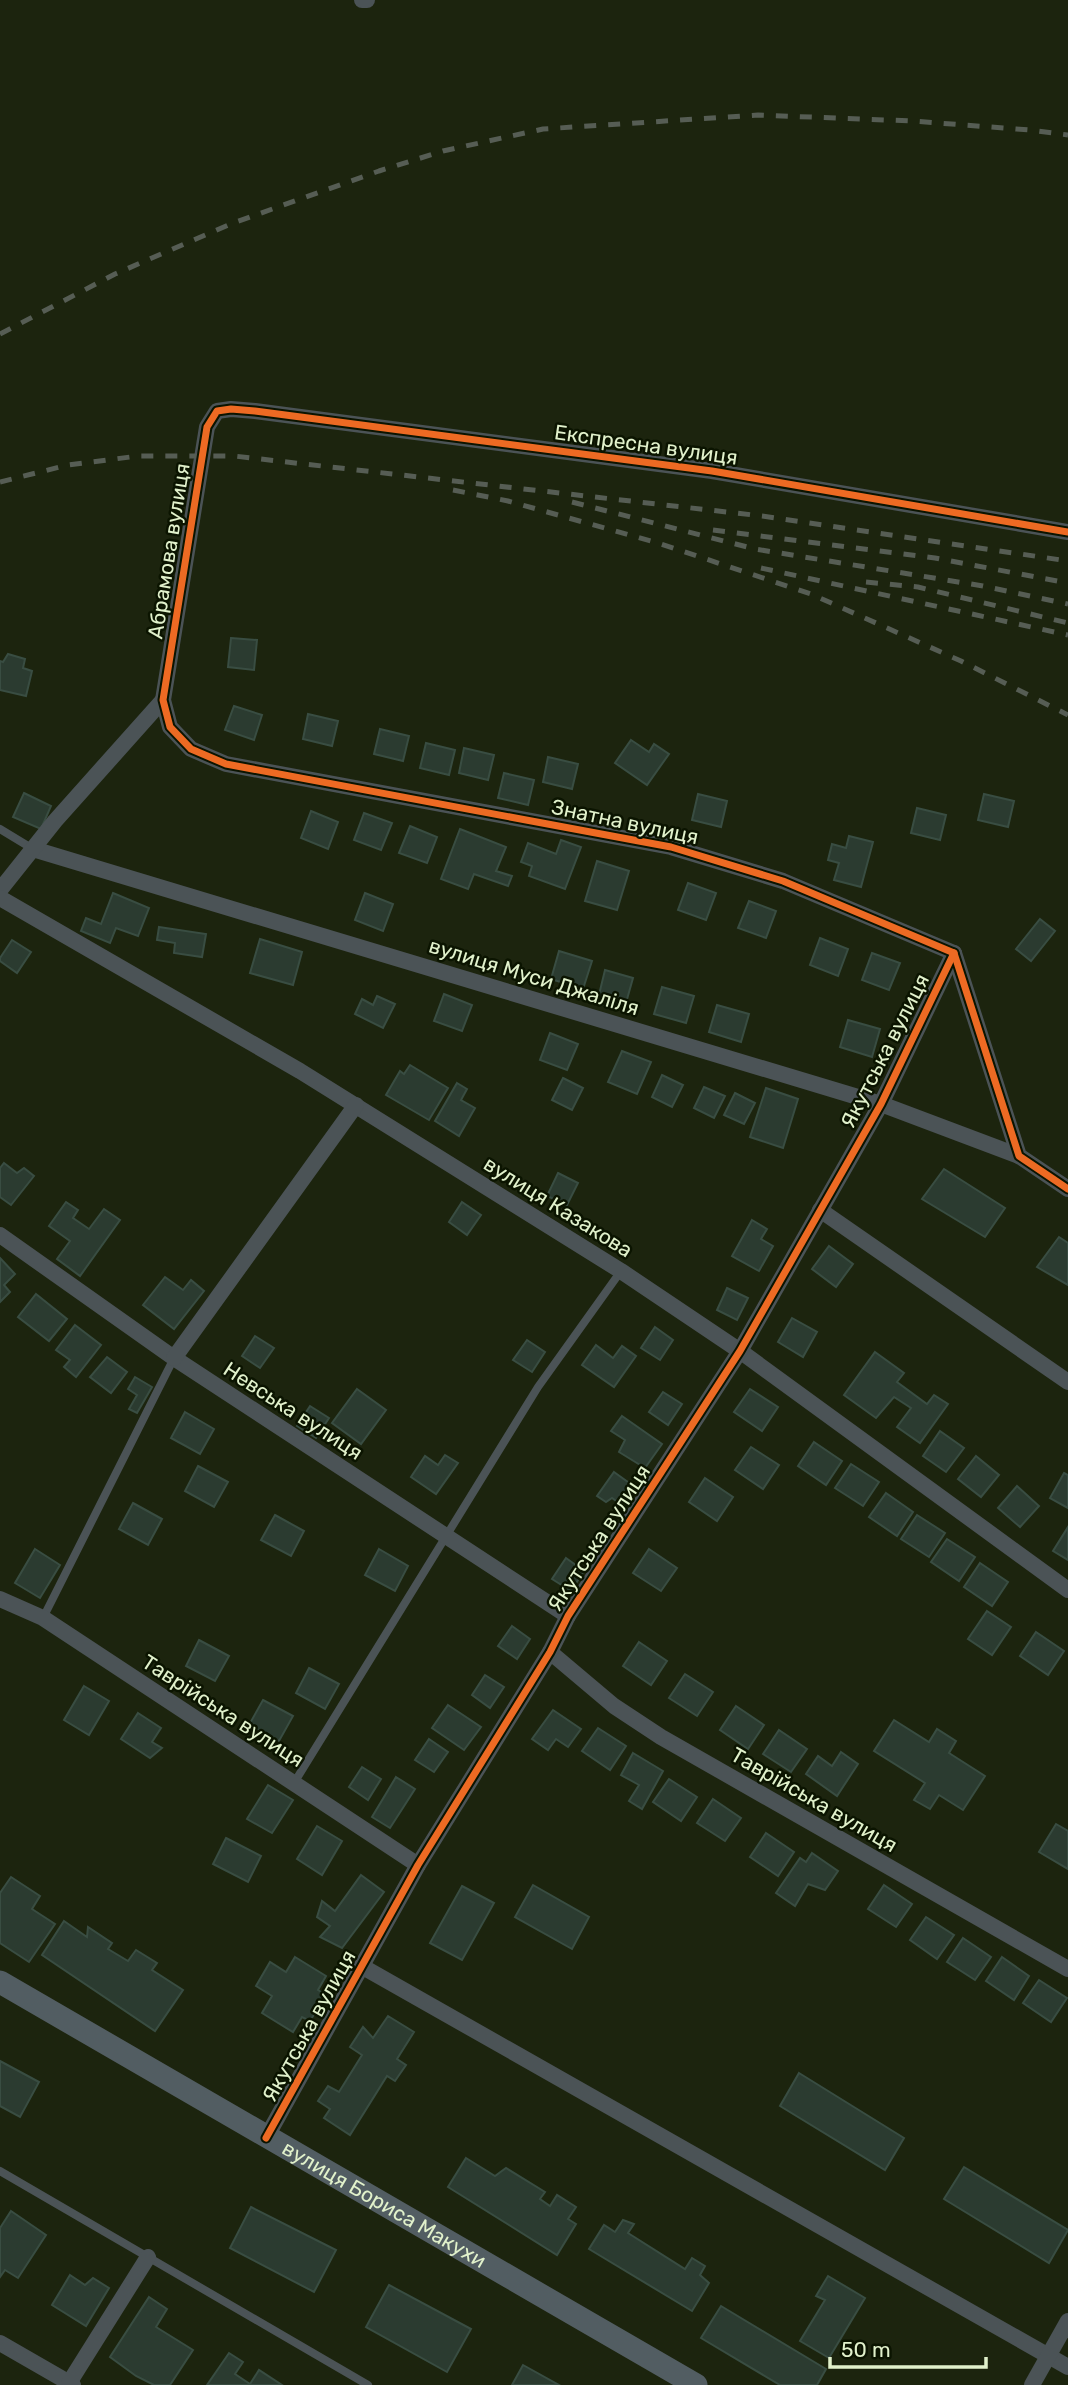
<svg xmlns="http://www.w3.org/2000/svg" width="1068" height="2385" font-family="Rubik,sans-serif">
  <rect width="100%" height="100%" fill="#1c240e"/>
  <g fill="#2b3b30" stroke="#394d42" stroke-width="2">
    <polygon points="231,638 257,640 254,670 228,667"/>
    <polygon points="8,654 25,659 23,668 32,671 26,696 0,690 0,661 3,662"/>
    <polygon points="234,706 262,715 254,740 225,730"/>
    <polygon points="308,714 338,721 332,746 303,739"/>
    <polygon points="380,729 409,736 403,761 374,754"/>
    <polygon points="631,740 649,752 654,744 669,754 647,785 615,763"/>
    <polygon points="426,743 455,750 449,775 420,768"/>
    <polygon points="464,748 494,755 488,780 459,773"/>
    <polygon points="548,757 578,764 572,789 543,782"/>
    <polygon points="504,773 534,780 528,805 498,798"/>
    <polygon points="24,793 51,806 41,829 13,817"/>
    <polygon points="698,794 727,801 721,827 692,820"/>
    <polygon points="984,794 1014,801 1008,827 978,820"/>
    <polygon points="917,808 946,815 940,840 911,833"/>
    <polygon points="311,811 338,822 328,849 301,838"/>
    <polygon points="364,813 392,823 381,850 354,840"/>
    <polygon points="410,826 437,837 427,863 399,853"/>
    <polygon points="460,829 506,847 496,871 512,876 508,886 474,874 468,889 441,879"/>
    <polygon points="849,836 873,842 861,887 834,880 839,863 828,860 832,844 846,848"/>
    <polygon points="561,840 581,847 565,889 529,876 532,866 521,862 528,843 556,854"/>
    <polygon points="597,861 629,871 617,910 585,901"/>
    <polygon points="688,883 716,893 706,920 678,910"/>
    <polygon points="113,893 149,908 138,936 116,928 110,943 81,931 86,918 101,924"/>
    <polygon points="365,893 393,904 383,931 355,920"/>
    <polygon points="749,901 776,911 766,938 738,928"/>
    <polygon points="1040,919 1055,931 1031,961 1016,949"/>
    <polygon points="159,927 206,934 202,957 174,953 175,943 157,940"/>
    <polygon points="820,938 848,949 838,976 810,965"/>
    <polygon points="260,939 302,952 293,985 250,973"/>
    <polygon points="12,940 31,952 17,973 0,961 0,958"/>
    <polygon points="559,951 592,961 583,989 551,979"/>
    <polygon points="872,953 900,963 889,990 862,980"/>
    <polygon points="605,970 633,978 624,1010 597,1003"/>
    <polygon points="662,987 694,996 686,1023 654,1014"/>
    <polygon points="444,994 472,1005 462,1031 434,1021"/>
    <polygon points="377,996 395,1004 383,1028 355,1014 362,999 373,1005"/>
    <polygon points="717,1005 749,1014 741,1042 709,1032"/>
    <polygon points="848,1020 880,1029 872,1057 840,1047"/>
    <polygon points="550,1033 578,1044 567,1070 540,1060"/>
    <polygon points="622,1051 651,1062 637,1094 608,1082"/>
    <polygon points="410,1065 448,1088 429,1120 386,1095 400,1071 404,1074"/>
    <polygon points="662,1075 683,1085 672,1107 652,1097"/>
    <polygon points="563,1078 583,1088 572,1110 552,1100"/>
    <polygon points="457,1083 467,1089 461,1100 475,1108 459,1136 435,1121"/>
    <polygon points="704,1087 725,1096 714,1118 694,1108"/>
    <polygon points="766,1088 798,1099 783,1148 750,1137"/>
    <polygon points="735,1093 755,1103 744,1124 724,1115"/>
    <polygon points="4,1163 17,1173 24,1168 34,1176 11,1205 0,1197 0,1168"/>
    <polygon points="944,1169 1005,1208 985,1237 922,1199"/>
    <polygon points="558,1173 578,1183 567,1205 547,1196"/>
    <polygon points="66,1202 78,1210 73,1218 89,1229 104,1209 120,1220 80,1276 57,1259 70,1241 49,1226"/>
    <polygon points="462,1202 481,1215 467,1235 449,1222"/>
    <polygon points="752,1220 767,1229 761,1239 773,1246 759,1271 732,1256"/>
    <polygon points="1059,1237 1068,1243 1068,1285 1037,1267"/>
    <polygon points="829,1246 853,1264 836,1287 812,1269"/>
    <polygon points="0,1258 15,1274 4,1285 10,1292 0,1302"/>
    <polygon points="165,1277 183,1290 191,1280 204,1291 174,1329 143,1305"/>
    <polygon points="727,1288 748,1298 737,1320 717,1310"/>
    <polygon points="36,1294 67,1319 49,1341 18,1317"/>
    <polygon points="792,1318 817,1332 803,1357 778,1342"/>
    <polygon points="75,1325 101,1345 76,1377 64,1367 70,1360 56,1350"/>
    <polygon points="655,1327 673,1340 660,1360 641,1348"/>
    <polygon points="255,1336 274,1348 260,1368 242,1356"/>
    <polygon points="527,1340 545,1352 532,1372 513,1360"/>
    <polygon points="596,1345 613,1358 622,1346 636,1356 614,1387 582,1365"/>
    <polygon points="875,1352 904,1373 897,1382 927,1404 934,1395 948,1404 920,1443 897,1427 911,1408 894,1397 876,1418 844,1395"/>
    <polygon points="107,1357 127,1372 111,1393 90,1377"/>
    <polygon points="135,1377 152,1387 137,1413 129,1409 137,1395 128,1389"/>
    <polygon points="357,1389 386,1410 361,1444 332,1423"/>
    <polygon points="750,1389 778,1407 762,1431 734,1412"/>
    <polygon points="663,1392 682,1404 668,1425 649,1412"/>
    <polygon points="310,1406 329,1418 316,1438 297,1426"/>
    <polygon points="185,1412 214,1429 200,1454 171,1438"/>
    <polygon points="622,1416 662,1444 645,1468 619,1452 625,1440 611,1431"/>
    <polygon points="940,1431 964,1448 946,1472 923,1456"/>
    <polygon points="814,1442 842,1461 826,1485 798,1466"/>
    <polygon points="751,1447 779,1465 763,1489 735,1470"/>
    <polygon points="445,1455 458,1463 436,1494 411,1477 425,1456 438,1465"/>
    <polygon points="976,1456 999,1475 981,1497 958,1479"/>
    <polygon points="851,1464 879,1482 863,1506 835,1488"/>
    <polygon points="198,1466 228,1482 214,1507 185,1491"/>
    <polygon points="614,1472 632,1485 619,1503 612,1498 606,1502 597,1496"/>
    <polygon points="1064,1473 1068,1475 1068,1508 1050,1498"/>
    <polygon points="705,1478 733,1497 717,1521 689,1502"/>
    <polygon points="1017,1486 1039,1506 1020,1527 998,1508"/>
    <polygon points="886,1493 913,1512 897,1536 869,1517"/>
    <polygon points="133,1503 162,1519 148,1545 119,1529"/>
    <polygon points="275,1515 304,1531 291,1556 261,1540"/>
    <polygon points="917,1515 945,1533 929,1557 901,1539"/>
    <polygon points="1068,1527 1068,1560 1053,1551"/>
    <polygon points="947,1539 975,1557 959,1581 931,1562"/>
    <polygon points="35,1549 60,1565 40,1598 15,1583"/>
    <polygon points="379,1549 408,1566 395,1591 365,1575"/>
    <polygon points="649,1549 677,1568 661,1591 633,1573"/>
    <polygon points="566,1558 584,1571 571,1591 552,1579"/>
    <polygon points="980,1563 1008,1582 992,1606 964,1587"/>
    <polygon points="987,1611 1011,1627 992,1655 968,1639"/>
    <polygon points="512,1626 530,1639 517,1659 498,1646"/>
    <polygon points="1036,1632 1064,1651 1048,1675 1020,1656"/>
    <polygon points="199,1640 229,1656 215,1681 186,1666"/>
    <polygon points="639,1642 667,1661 651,1685 623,1666"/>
    <polygon points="309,1668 339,1684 325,1709 296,1693"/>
    <polygon points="685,1674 713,1692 697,1716 669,1698"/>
    <polygon points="485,1675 504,1687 490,1708 472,1695"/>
    <polygon points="84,1686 109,1701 89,1735 64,1720"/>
    <polygon points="263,1700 293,1716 279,1741 249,1725"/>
    <polygon points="448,1705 481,1727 464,1750 432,1728"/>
    <polygon points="736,1706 764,1725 748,1749 720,1730"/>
    <polygon points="553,1710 581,1729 568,1747 556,1739 548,1750 532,1739"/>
    <polygon points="138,1713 161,1728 152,1742 162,1748 150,1758 121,1739"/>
    <polygon points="894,1720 929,1742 937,1729 956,1741 949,1753 985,1776 963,1810 939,1795 930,1809 914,1800 925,1783 874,1751"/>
    <polygon points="598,1728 626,1746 610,1770 582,1751"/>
    <polygon points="779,1730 807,1749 791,1772 763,1754"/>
    <polygon points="429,1739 448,1752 434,1772 415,1760"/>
    <polygon points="841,1752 858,1764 837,1796 806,1774 818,1756 832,1766"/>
    <polygon points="633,1753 663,1771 642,1809 629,1801 639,1785 621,1775"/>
    <polygon points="362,1767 381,1779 368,1800 349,1787"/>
    <polygon points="396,1777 415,1789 390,1828 372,1817"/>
    <polygon points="669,1779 697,1797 681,1821 653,1802"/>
    <polygon points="268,1785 293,1800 272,1833 247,1819"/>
    <polygon points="713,1799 741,1818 725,1841 697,1823"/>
    <polygon points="1056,1824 1068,1831 1068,1869 1039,1852"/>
    <polygon points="317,1826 342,1841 322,1875 297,1859"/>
    <polygon points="766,1833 794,1852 778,1876 750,1857"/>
    <polygon points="226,1838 261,1856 248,1882 213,1864"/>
    <polygon points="812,1853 838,1871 825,1890 808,1884 795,1906 776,1893 800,1858 806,1862"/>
    <polygon points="361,1875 384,1892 342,1948 320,1937 330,1926 317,1917 322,1901 335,1911"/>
    <polygon points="11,1877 40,1896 32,1909 55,1924 29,1962 0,1943 0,1893"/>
    <polygon points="533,1885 589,1917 572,1949 515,1917"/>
    <polygon points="884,1885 912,1904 896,1927 868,1909"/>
    <polygon points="462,1886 494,1903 462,1960 430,1943"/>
    <polygon points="926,1917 954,1935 937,1959 910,1940"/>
    <polygon points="64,1921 87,1937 88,1927 112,1943 108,1949 128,1961 136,1950 157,1963 152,1970 183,1990 155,2031 42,1955"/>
    <polygon points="963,1938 991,1957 975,1980 947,1962"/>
    <polygon points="295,1957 326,1976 318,1990 326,1995 310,2021 302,2017 293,2032 262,2013 272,1996 256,1986 270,1962 286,1972"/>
    <polygon points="1002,1957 1029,1976 1014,2000 986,1981"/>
    <polygon points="1039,1980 1067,1998 1051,2022 1023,2003"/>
    <polygon points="388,2016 414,2032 397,2059 406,2065 395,2081 387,2076 350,2135 324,2118 330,2109 318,2101 328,2086 339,2092 362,2055 350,2047 363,2027 373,2038"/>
    <polygon points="0,2061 39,2082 20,2117 0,2106"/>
    <polygon points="799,2073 904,2138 885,2170 780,2106"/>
    <polygon points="466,2158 495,2176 506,2168 545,2192 540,2199 550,2206 557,2195 576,2207 568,2219 576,2224 557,2255 448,2187"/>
    <polygon points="964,2167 1068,2230 1049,2263 944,2199"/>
    <polygon points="251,2207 336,2250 314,2292 230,2248"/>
    <polygon points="11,2211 46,2235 18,2278 5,2270 0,2277 0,2228"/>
    <polygon points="623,2220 634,2224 628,2233 685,2269 692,2258 705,2266 700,2275 709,2283 692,2311 589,2249 604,2225 615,2232"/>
    <polygon points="70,2275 85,2285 93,2278 109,2288 86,2326 52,2305"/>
    <polygon points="828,2276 865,2298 829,2358 800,2341 825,2300 816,2296"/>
    <polygon points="389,2285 471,2329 447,2372 366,2327"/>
    <polygon points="149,2297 167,2309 156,2327 193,2350 170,2385 154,2385 136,2376 110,2357"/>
    <polygon points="721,2306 826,2369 817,2385 780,2385 701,2338"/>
    <polygon points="229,2353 243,2362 235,2374 250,2384 259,2370 282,2385 207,2385"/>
    <polygon points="523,2365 559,2385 512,2385"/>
  </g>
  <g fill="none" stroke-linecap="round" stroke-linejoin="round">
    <g stroke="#4b5356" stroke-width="8">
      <polyline points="0,829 33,849"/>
      <polyline points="43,1618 174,1358"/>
      <polyline points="294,1783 538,1387 621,1271"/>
      <polyline points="0,2171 368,2385"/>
    </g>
    <g stroke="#4b5356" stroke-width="16">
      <polyline points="362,0 367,0"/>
      <polyline points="1068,532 712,471 255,411 231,409 217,411 207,427 163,700 170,727 191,749 226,764 671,847 783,881 954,953 1019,1156 1068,1189"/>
      <polyline points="33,849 881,1104 1019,1156"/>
      <polyline points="0,890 55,821 163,700"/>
      <polyline points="0,898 300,1071 621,1271 740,1351 1068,1590"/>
      <polyline points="820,1210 1068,1382"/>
      <polyline points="0,1235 174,1358 568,1616"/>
      <polyline points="174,1358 356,1105"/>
      <polyline points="0,1599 43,1618 418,1865"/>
      <polyline points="550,1652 614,1706 661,1737 1068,1969"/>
      <polyline points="363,1967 1068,2367"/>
      <polyline points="266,2138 418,1865 550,1652 568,1616 740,1351 881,1104 954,953"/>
      <polyline points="0,2343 73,2385"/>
      <polyline points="69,2383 148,2257"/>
      <polyline points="1032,2385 1068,2321"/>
    </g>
    <path stroke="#525d62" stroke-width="23" id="s1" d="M0,1982l696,403"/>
    <g stroke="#565d54" stroke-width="5" stroke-dasharray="12 12" stroke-linecap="butt">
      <polyline points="0,334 115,274 233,223 379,171 443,151 543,129 758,115 912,121 1030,130 1068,135"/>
      <polyline points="0,482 68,465 138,456 234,456 762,516 1068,561"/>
      <polyline points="453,490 508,501 658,543 811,594 961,661 1068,715"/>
      <polyline points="572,502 755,549 983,586 1068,604"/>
      <polyline points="713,530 935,558 1068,583"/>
      <polyline points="761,568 1068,635"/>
      <polyline points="866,582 918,587 1068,623"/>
    </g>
    <g stroke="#0b1400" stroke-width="11">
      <g id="cycleway">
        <polyline points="1068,532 712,471 255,411 231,409 217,411 207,427 163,700 170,727 191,749 226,764 671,847 783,881 954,953 1019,1156 1068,1189"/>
        <polyline points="266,2138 418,1865 550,1652 568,1616 740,1351 881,1104 954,953"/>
      </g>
    </g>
    <use href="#cycleway" stroke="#ed6a23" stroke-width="7"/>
  </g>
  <g text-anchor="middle" stroke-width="5" stroke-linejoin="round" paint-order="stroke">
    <g font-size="21" fill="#e1f1cb" stroke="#0b1400">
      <text transform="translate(646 445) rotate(8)" y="7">Експресна вулиця</text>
      <text transform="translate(169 551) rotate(-81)" y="7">Абрамова вулиця</text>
      <text transform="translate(625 822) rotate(12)" y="7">Знатна вулиця</text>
      <text transform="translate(534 977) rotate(17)" y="7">вулиця Муси Джаліля</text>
      <text transform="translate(885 1051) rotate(-63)" y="7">Якутська вулиця</text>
      <text transform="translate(558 1207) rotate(32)" y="7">вулиця Казакова</text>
      <text transform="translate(293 1411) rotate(33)" y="7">Невська вулиця</text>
      <text transform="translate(599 1538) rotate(-57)" y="7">Якутська вулиця</text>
      <text transform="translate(223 1711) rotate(33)" y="7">Таврійська вулиця</text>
      <text transform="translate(814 1800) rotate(30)" y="7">Таврійська вулиця</text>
      <text transform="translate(309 2026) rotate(-61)" y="7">Якутська вулиця</text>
      <text dy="7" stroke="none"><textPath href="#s1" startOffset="444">вулиця Бориса Макухи</textPath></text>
    </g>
  </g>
  <path d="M830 2357v10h156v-10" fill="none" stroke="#e1f1cb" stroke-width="3.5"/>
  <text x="841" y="2357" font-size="21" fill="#e1f1cb" stroke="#0b1400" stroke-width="5" paint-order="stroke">50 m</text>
</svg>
